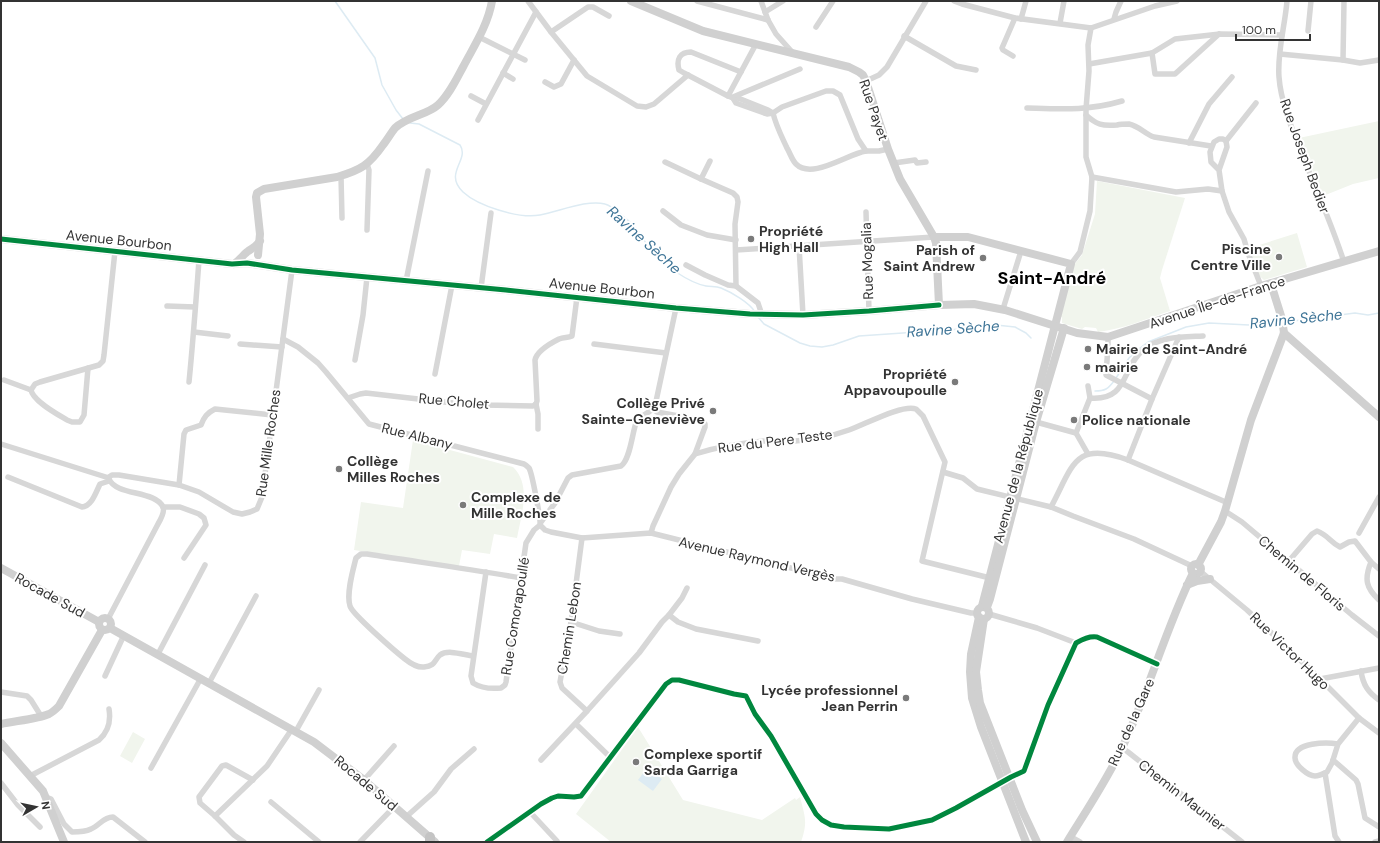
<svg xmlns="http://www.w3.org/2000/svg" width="1380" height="843" font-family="'DM Sans',sans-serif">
  <rect width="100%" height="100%" fill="#fff"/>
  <g fill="#f1f5ed">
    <polygon points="1379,121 1379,178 1353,184 1323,196 1299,138"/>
    <path d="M1097,181l88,17 -23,72 -2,8 10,33c-24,8 -47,18 -72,21l-2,-4 -11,-1 -3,2 -20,-6v-6h-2l14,-52 8,-10 13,-41z"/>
    <path d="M1297,233l10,34 -43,13c-9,-6 -11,-22 -14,-32z"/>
    <path d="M413,440l100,27c19,18 8,49 4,71l-23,-4 -4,20 -28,-4 -3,16 -105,-16 7,-48 42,6z"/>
    <path d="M638,727l45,73 79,20 33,-22 1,2 4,-3c5,20 8,25 1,45h-190l-35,-28z"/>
    <polygon points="133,732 145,739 132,763 120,756"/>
  </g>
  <polygon fill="#ddebf3" points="647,768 662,779 653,791 638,780"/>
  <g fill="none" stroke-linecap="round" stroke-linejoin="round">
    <g stroke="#ddebf3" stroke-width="1.5">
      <polyline points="335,1 375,58 382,85 396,110 403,119"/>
      <path d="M410,123l9,1 41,21c10,15 -17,28 3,47 15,14 56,27 77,23 18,-3 47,-16 65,-11 8,2 29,21 34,28 4,5 6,11 10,16 8,9 17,18 27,24 9,6 19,12 30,14 5,1 10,0 15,2 10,4 29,15 34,24"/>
      <polyline points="758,317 764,324 800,343 810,346 822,347 833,345 859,336 961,329 996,325 1015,327 1026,333 1031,338"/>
      <polyline points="1286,322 1355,313 1368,315 1379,313"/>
      <polyline points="1116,378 1129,358 1140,348 1148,342 1186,327 1209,323 1249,325 1280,323"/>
      <path d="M1095,391c10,0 13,-2 19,-10"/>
    </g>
    <g stroke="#d7d7d7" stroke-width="5.5">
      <polyline points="528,1 551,32 587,76 637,106 646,107 654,104 688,75"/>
      <polyline points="697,1 768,20"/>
      <polyline points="761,1 768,20 776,34 793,53"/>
      <polyline points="954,1 962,4 1015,18 1091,28 1155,6 1177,1"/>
      <path d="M1287,1c-2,25 -10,51 -8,76 2,28 16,59 26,85 14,33 28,66 39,100"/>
      <polyline points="765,12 783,1"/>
      <polyline points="1021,19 1026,1"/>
      <polyline points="1114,19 1116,12 1121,1"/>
      <polyline points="1060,23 1064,1"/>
      <polyline points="816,27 833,1"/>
      <polyline points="1308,31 1311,1"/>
      <polyline points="551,32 588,7 593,7 609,16"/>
      <polyline points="904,36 956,66 976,70"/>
      <polyline points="479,37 525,60"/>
      <polyline points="1152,53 1155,74 1175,74 1219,34"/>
      <polyline points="1280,54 1343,60 1360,63 1379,60"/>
      <polyline points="1013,56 1003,50 1002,48 1015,18"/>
      <polyline points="1343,60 1344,1"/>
      <polyline points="1089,64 1152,53 1175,39 1220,34 1282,35"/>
      <path d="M741,72l-50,-20c-11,0 -15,7 -12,18l5,3 44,23 5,2h5l30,12 5,3"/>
      <polyline points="503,73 513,79"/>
      <polyline points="866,81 879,75 887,67 926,1"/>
      <polyline points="545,82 554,87 561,84 574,60"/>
      <polyline points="471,96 486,104"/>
      <polyline points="728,96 756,44"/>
      <polyline points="733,97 800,69"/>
      <polyline points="733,98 736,103 767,114 773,113 782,107 826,91 833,91 840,95 858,139 866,151 879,151 888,149"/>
      <path d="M1027,108c34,1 61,3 95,-7"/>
      <path d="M773,113c3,13 9,24 14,35 3,5 5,12 9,16 16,16 51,-10 70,-13"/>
      <path d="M1086,115c11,10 16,11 31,10 4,-1 8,-1 12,-1 10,2 16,10 25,13l57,9"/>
      <polyline points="478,120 536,12"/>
      <polyline points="1226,141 1256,103"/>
      <polyline points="1189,143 1209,104 1232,77"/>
      <polyline points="665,162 701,179 733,193 737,197 738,202 735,224 736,286"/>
      <polyline points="894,163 915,160 917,163 926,162"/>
      <polyline points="367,164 369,170 367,230"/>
      <polyline points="1219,170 1211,162 1210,152 1214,142 1219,139 1223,139 1226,141 1227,147 1219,170 1222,191 1229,212 1244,239 1248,253 1261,286"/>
      <polyline points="341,176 342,218"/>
      <polyline points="1092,177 1176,192 1208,189 1222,191"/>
      <polyline points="701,179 710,161"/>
      <polyline points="663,211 681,225 707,235 736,240"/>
      <polyline points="866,212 869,311"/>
      <polyline points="799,246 803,315"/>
      <polyline points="736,250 934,237"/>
      <polyline points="1071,264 1080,252 1090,211 1092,177 1086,157 1086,109 1089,71 1088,45 1091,28"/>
      <polyline points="686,265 705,275 728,285 736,286 758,303 762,315"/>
      <polyline points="406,281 428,171"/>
      <polyline points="481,288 491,213"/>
      <polyline points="167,306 195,307"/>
      <polyline points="1003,309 1021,251"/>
      <polyline points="194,332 228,336"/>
      <polyline points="1108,337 1108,346 1106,375 1152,399"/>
      <path d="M283,339l15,8 20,16 8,9 43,52 155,40c2,1 4,3 5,4 3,5 12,52 11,57l5,5 6,2 31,6 69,-5 184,46h7l70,20 59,14h6"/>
      <polyline points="240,344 282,347"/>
      <polyline points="594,344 666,353"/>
      <polyline points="355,360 363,315 367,277"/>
      <polyline points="435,374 452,285"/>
      <polyline points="4,380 31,390"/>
      <path d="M189,382c4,-40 7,-81 10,-122"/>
      <polyline points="31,390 35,384 40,382 99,365 103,361 104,355 115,251"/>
      <path d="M31,390c2,11 26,24 36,30l5,2h8l4,-7 4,-47"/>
      <polyline points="348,398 360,394 366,393 453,403 483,405 533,406 536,404"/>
      <path d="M1090,398c39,3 31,-30 53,-48 17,-14 40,-13 60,-14"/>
      <path d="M536,404l1,-3 -2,-41c2,-9 16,-17 24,-21 5,-2 9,-1 13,-3l5,-39"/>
      <polyline points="536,404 538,414 538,429"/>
      <polyline points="1036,422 1076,433 1088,454"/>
      <polyline points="1076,433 1090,398 1088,386"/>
      <polyline points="1,444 109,478"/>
      <path d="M695,454c22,-7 46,-11 69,-13 10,-1 20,0 31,0 17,-1 37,-5 54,-11 15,-5 53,-26 67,-21l7,7 22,46 -23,99 68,17"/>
      <polyline points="1128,460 1152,399 1179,337"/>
      <polyline points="943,472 963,478 977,489 1051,507 1073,516 1134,539 1192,566"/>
      <path d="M8,477l74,30c10,-1 14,-15 18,-23l9,-3"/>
      <path d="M179,485l5,-51 2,-4 15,-5c3,-8 6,-12 14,-16l57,6"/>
      <polyline points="163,507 180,507 199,514 204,518 206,525 184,558"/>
      <path d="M1051,507c22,-41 23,-67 77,-47l100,43"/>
      <polyline points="1225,511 1242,522 1352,615 1379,636"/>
      <path d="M541,522l14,-19 13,-25 4,-3 49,-9c9,-6 11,-32 15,-43 3,-8 14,-9 19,-17l21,-98"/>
      <polyline points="651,533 653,526 671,487 679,474 695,454 705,427 705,424 700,420 657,412 653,409"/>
      <polyline points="1359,533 1379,497"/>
      <path d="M1288,562l24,-28 5,-3c11,4 13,11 23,16l9,-5 6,-1 16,21 8,7"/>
      <path d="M1371,562c-7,17 -5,26 8,38"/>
      <polyline points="1200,571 1247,610 1315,674 1359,718 1379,733"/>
      <path d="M486,572l-15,104 2,7c8,5 18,6 28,5l4,-3 1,-3 20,-139 8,-13 6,-5"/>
      <polyline points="989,614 1037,628 1076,643"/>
      <polyline points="669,615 682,598 687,588"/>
      <path d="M108,619l50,-95c3,-5 7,-12 5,-17 -8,-17 -47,-11 -54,-28v-2l3,-2h7l60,10 20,7 34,20 9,2 8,-2 7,-3 5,-12 30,-227"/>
      <polyline points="571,622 599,631 620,634"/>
      <polyline points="158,654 205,565"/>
      <path d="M473,656c-9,-1 -25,-7 -33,-1 -6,5 -4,11 -16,12 -7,1 -14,-4 -19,-8 -9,-7 -53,-45 -55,-53 -4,-12 3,-36 6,-48l5,-4h6c51,8 103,15 154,24"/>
      <path d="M1361,671c2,14 7,21 18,29"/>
      <polyline points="105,676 124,635"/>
      <polyline points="1320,679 1379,668"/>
      <polyline points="209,683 256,596"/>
      <polyline points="1,692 27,696 31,700 41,716"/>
      <polyline points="587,711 639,653 662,622 669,615 678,622 696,629 758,641"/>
      <polyline points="576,724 610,757"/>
      <polyline points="296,731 319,690"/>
      <path d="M1338,744c-11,-2 -44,-2 -43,14 0,7 13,18 20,18 4,0 8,-2 12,-4l5,-9 6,-19 21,-26"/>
      <polyline points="1122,748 1128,752 1242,842"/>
      <polyline points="541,760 587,711 562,688 560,682 571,622 582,538"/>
      <polyline points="1333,760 1356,780 1358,784 1365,818 1379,827"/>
      <polyline points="151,768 201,678"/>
      <polyline points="1325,773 1335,836 1339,842"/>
      <path d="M30,776l69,-36c9,-8 12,-19 10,-31"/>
      <polyline points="364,780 394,746"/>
      <polyline points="1,783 18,805 40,827"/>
      <path d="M46,797l5,2 13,25 8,8c6,0 13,0 19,-3 8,-3 12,-12 22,-12l32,25"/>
      <polyline points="271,802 319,842"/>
      <polyline points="530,812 557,841"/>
      <polyline points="215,816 267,766 292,729"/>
      <polyline points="406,817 434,792 451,769 474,749"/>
      <polyline points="1071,837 1080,842"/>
      <polyline points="244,842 234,835 215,816 200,803 199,797 222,766 226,765 253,780"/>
      <polyline points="360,842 394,807"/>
      <path d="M487,842l54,-38 11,-6 6,-2 16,1 7,-1 85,-112 6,-4h7l55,14 12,2 9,18 16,22 45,78 6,6 9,5 13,2 45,2 43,-9 24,-12 55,-31 13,-6 24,-66 28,-62c7,-4 13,-7 21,-6l60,27"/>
      <polyline points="1375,842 1379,841"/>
    </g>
    <g stroke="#d0d0d0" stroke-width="8">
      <polyline points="631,1 703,31 849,67 859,72 863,75 866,81 888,149 900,179 934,237 936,243 939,305"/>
      <polyline points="934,237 968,237 1071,264 982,606"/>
      <polyline points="1,239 232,264 247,263 292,270 506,290 676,308 750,314 803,315 869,311 939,305 974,304 1005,310 1077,333 1108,337 1261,286 1379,251"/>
      <path d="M258,255l2,-21 -4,-37 1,-4 7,-4 73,-12c24,-7 32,-12 46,-32 4,-5 8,-12 12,-17 13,-12 32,-13 43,-23 11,-10 18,-25 25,-38 11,-21 25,-42 29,-66"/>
      <path d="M234,264c6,-4 9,-9 13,-12 5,-4 9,-5 13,-11"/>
      <polyline points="1284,333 1379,417"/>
      <circle cx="1196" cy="569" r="5"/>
      <polyline points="1198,565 1221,522 1225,511 1251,420 1284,333 1282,319 1271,284"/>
      <polyline points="1,568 99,622"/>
      <polyline points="1187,585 1197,581 1210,579"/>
      <circle cx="983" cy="613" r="6"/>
      <polyline points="987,607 990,599 1036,422 1064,328"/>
      <polyline points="979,617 971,654 970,672 972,698 981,727 1026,842"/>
      <circle cx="105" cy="624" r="6"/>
      <polyline points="984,619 976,672 978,690 980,703 1022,810 1037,842"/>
      <polyline points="110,628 314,742 364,780 435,842"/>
      <path d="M1,724c13,-3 37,-5 48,-10 4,-2 7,-5 10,-8l43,-76"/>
      <polyline points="1,743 43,791 64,842"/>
      <path d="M1067,842c19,-31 40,-62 55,-94 27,-57 43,-118 71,-175"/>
    </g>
    <polyline stroke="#c4c4c4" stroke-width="10" points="430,842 430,837"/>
    <g stroke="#fff" stroke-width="8">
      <g id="cycleway">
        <polyline points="1,239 232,264 247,263 292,270 506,290 676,308 750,314 803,315 869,311 939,305"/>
        <path d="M487,842l54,-38 11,-6 6,-2 16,1 7,-1 85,-112 6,-4h7l55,14 12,2 9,18 16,22 45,78 6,6 9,5 13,2 45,2 43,-9 24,-12 55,-31 13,-6 24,-66 28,-62c7,-4 13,-7 21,-6l60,27"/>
      </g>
    </g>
    <use href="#cycleway" stroke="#00873e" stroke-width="5"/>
  </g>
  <g fill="#7a7a7a" stroke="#fff" stroke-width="1.5">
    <circle cx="751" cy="239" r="4"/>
    <circle cx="1279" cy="257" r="4"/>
    <circle cx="983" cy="258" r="4"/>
    <circle cx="1088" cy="349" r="4"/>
    <circle cx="1087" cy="367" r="4"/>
    <circle cx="955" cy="382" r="4"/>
    <circle cx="713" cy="411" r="4"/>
    <circle cx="1074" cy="420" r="4"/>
    <circle cx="339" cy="469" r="4"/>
    <circle cx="463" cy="505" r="4"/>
    <circle cx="906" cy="698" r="4"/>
    <circle cx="636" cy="762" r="4"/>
  </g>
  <g text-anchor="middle" stroke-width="4" stroke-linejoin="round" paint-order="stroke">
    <g font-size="14" fill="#333" stroke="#fff">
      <text transform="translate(874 110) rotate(71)" y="5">Rue Payet</text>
      <text transform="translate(1305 156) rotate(70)" y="5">Rue Joseph Bedier</text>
      <text transform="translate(119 240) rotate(6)" y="5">Avenue Bourbon</text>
      <text transform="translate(867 261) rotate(-92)" y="5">Rue Mogalia</text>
      <text transform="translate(602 288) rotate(6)" y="5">Avenue Bourbon</text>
      <text transform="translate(1217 302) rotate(-18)" y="5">Avenue Île-de-France</text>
      <text transform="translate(454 401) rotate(5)" y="5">Rue Cholet</text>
      <text transform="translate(417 436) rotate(14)" y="5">Rue Albany</text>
      <text transform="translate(775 441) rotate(-7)" y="5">Rue du Pere Teste</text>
      <text transform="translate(268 443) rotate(-82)" y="5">Rue Mille Roches</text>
      <text transform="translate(1018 466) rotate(-75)" y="5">Avenue de la République</text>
      <text transform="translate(757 559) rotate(13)" y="5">Avenue Raymond Vergès</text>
      <text transform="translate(1302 573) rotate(40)" y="5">Chemin de Floris</text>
      <text transform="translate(50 595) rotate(29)" y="5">Rocade Sud</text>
      <text transform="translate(515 616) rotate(-81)" y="5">Rue Comorapoullé</text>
      <text transform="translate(569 628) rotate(-81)" y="5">Chemin Lebon</text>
      <text transform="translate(1290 651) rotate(44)" y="5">Rue Victor Hugo</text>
      <text transform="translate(1131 722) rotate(-66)" y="5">Rue de la Gare</text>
      <text transform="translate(366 783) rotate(40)" y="5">Rocade Sud</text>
      <text transform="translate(1182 795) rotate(38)" y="5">Chemin Maunier</text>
    </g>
    <g font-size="14" font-weight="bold" fill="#333" stroke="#fff" text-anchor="start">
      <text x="759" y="236">Propriété<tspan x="759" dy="16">High Hall</tspan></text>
      <text x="1271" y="254" text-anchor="end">Piscine<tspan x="1271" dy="16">Centre Ville</tspan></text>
      <text x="975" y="255" text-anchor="end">Parish of<tspan x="975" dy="16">Saint Andrew</tspan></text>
      <text x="1096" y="354">Mairie de Saint-André</text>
      <text x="1095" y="372">mairie</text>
      <text x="947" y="379" text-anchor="end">Propriété<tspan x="947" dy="16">Appavoupoulle</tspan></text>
      <text x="705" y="408" text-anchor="end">Collège Privé<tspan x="705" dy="16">Sainte-Geneviève</tspan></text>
      <text x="1082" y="425">Police nationale</text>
      <text x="347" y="466">Collège<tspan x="347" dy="16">Milles Roches</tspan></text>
      <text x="471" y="502">Complexe de<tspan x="471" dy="16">Mille Roches</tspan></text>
      <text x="898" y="695" text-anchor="end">Lycée professionnel<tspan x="898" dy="16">Jean Perrin</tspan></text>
      <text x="644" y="759">Complexe sportif<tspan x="644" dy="16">Sarda Garriga</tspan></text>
    </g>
    <g font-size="15" font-style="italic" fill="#3f7597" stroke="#fff">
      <text transform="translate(644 240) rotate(42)" y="5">Ravine Sèche</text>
      <text transform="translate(1296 319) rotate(-6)" y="5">Ravine Sèche</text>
      <text transform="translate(953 329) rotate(-4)" y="5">Ravine Sèche</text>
    </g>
    <g font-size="18" font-weight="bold" fill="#000" stroke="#fff">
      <text x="1052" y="284">Saint-André</text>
    </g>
  </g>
  <rect width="1380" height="843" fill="none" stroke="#333333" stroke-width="4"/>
  <g transform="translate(36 807) rotate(81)" stroke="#ffffff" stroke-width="3" paint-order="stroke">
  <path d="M0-3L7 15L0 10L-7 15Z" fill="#333333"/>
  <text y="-6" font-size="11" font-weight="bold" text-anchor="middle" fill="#333333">N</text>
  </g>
  <path d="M1236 34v6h74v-6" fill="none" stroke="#333333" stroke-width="2"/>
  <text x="1242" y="34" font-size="12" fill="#333333" stroke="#ffffff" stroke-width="3" paint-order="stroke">100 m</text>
</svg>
